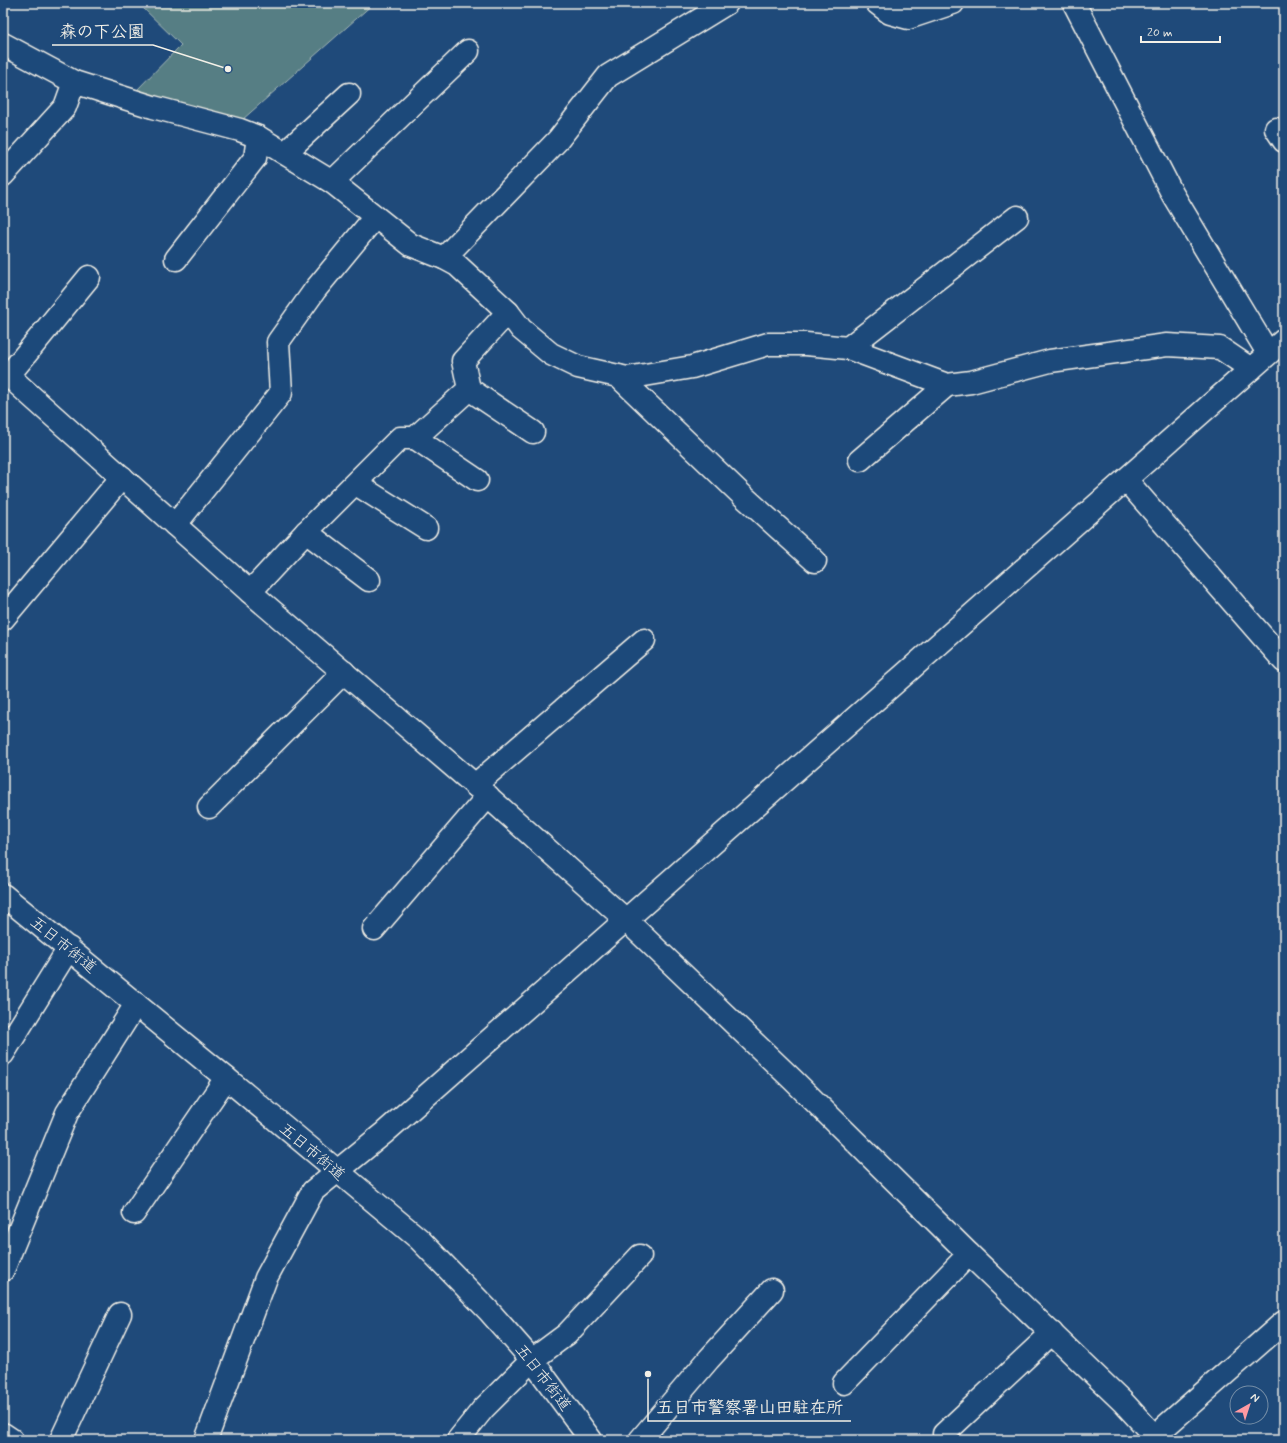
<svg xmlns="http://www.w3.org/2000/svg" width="1287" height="1443" font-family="Mynerve,'Klee One',sans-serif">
  <rect width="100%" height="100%" fill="#1f4a7a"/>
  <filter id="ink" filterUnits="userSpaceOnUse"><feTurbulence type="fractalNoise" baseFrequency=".025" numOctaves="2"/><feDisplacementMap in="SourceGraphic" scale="8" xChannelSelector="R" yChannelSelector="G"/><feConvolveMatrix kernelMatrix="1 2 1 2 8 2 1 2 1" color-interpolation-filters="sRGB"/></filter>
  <g filter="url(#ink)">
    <polygon fill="#577e84" stroke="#a6b8b6" points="138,3 374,3 242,120 133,94 181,45"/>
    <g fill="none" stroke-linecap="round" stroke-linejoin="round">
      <g stroke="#f4f1e8" stroke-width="25">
        <g id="minor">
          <polyline points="877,3 890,13 908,18 953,3"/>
          <polyline points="1074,3 1173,195 1268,353"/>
          <polyline points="3,44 74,82 153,107 240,130 258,137 332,182 411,245 444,258 457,265 508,312 521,329 551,354 578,367 627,378 692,367 768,344 806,344 848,348 947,385 971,382 1050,361 1167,345 1220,348 1251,369"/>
          <polyline points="1276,129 1284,141"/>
          <polyline points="285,153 349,94"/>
          <polyline points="3,175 65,107 74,82"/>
          <polyline points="332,182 468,51"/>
          <polyline points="444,258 558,140 608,76 727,3"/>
          <polyline points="176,259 255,158 258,137"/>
          <polyline points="848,348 1017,217"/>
          <polyline points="3,371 250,592 475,785 626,920 793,1080 969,1254 1123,1402 1158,1440"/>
          <polyline points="8,376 89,277"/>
          <polyline points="618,376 742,495 815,561"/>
          <polyline points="469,389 533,432"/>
          <polyline points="415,438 477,480"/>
          <polyline points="860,460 947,385"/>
          <polyline points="1126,480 1284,661"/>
          <polyline points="356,484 426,528"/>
          <polyline points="175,525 281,393 278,342 315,290 375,217"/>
          <polyline points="306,532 369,580"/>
          <polyline points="250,592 306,532 400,438 415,438 469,389 463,361 508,312"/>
          <polyline points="3,619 122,477"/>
          <polyline points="475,785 644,640"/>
          <polyline points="209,807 344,672"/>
          <polyline points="374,929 488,796"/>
          <polyline points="3,1054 69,948"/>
          <polyline points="134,1213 226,1078"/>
          <polyline points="3,1270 67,1113 136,1004"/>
          <polyline points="844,1383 969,1254"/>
          <polyline points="3,1434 12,1440"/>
          <polyline points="944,1434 1052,1333"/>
          <polyline points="61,1440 120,1314"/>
          <polyline points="206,1440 266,1278 313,1191 384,1133 1284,340"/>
          <polyline points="458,1440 483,1409 532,1360 567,1334 640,1256"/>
          <polyline points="640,1440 709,1359 772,1290"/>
          <polyline points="1150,1440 1284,1322"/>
        </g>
      </g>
      <g stroke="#f4f1e8" stroke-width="25">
        <polyline id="major" points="3,895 226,1078 419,1239 488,1310 532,1360 591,1440"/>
      </g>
      <use href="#minor" stroke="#1f4a7a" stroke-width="22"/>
      <use href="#major" stroke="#1f4a7a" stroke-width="22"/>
    </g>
  </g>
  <g text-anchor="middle" stroke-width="3" stroke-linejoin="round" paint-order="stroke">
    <g font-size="16" fill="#f4f1e8" stroke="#1f4a7a">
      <text transform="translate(64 944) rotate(39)" y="6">五日市街道</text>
      <text transform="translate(313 1151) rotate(40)" y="6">五日市街道</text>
      <text transform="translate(544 1377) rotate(52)" y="6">五日市街道</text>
    </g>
  </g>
  <path fill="none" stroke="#f4f1e8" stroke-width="1.5" d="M228 69L153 45H52M648 1374L648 1421H851"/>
  <g fill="#f4f1e8" stroke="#1f4a7a" stroke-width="1.5">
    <circle cx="228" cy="69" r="4"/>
    <circle cx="648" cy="1374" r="4"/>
  </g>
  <g font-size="17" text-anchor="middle" font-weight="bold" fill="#f4f1e8" stroke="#1f4a7a" stroke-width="3" stroke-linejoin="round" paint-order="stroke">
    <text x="102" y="37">森の下公園</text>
    <text x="750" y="1413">五日市警察署山田駐在所</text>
  </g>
  <rect width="1287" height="1443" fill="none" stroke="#1f4a7a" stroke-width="16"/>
  <rect x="8" y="8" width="1271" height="1427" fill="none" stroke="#f4f1e8" stroke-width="1.5" filter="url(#ink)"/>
  <g transform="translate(1249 1405) rotate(39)"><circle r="19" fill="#1f4a7a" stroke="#748da6"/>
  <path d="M0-3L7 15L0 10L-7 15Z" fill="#ff9aa2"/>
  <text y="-6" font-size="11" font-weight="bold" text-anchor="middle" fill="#f4f1e8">N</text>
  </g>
  <path d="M1141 36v6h79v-6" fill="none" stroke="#f4f1e8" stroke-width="2"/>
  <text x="1147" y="36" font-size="12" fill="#f4f1e8" stroke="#1f4a7a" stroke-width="3" paint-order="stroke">20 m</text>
</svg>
